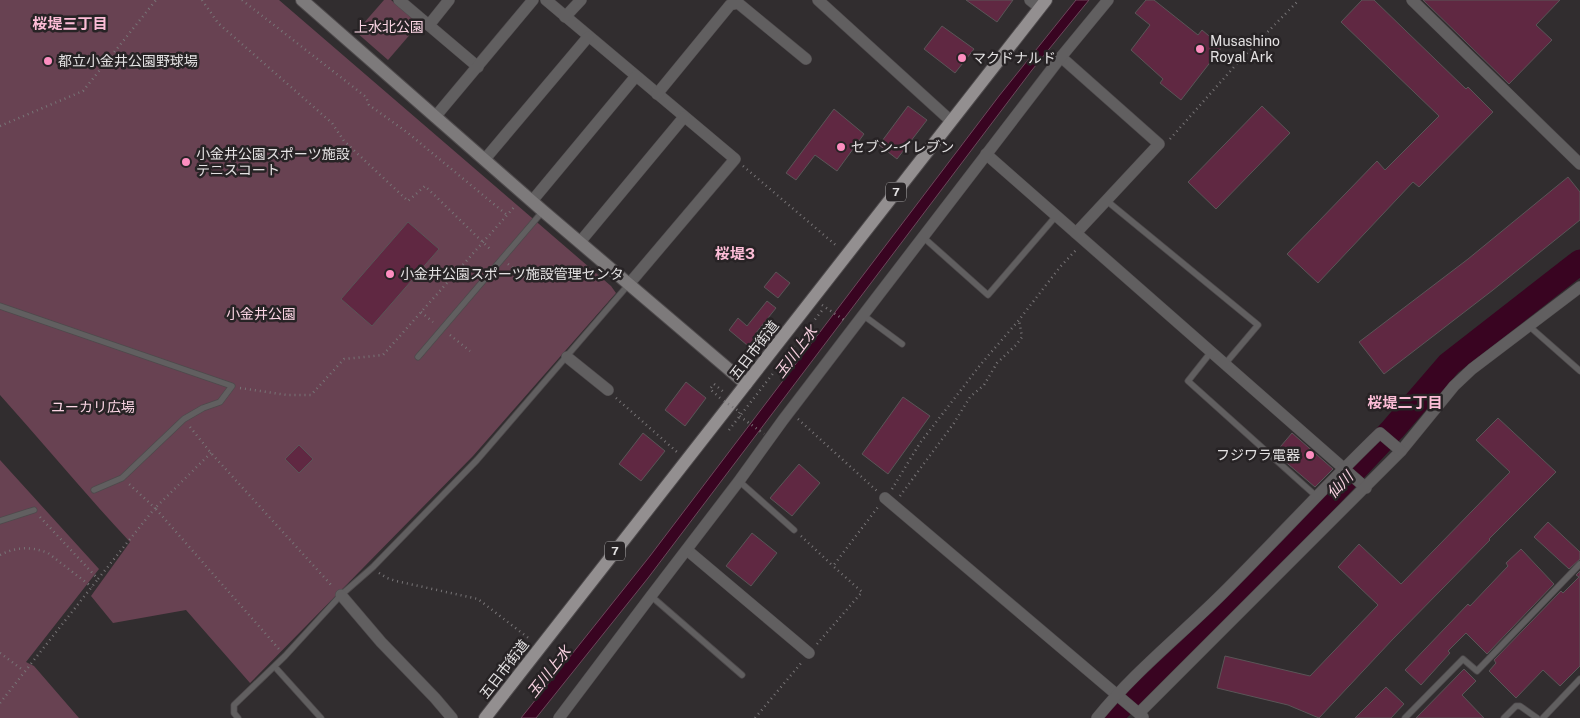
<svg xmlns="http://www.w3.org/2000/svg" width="1580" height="718" font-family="'Public Sans','Noto Sans JP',sans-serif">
  <rect width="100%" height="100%" fill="#312d2f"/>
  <g fill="#684252">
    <path d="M0,0h279l332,286 5,7 -143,163 -223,227 -64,-73 -73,13 -22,-27 39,-54c-45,-48 -86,-98 -130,-147z"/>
    <polygon points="384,0 391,0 419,24 388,60 356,32"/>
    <polygon points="0,460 99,569 26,662 34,666 79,718 0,718"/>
  </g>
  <polygon fill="#390421" stroke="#6c475b" points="1076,0 1089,0 1032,70 648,578 536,718 521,718 650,556 999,96"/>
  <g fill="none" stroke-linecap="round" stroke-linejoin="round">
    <polyline stroke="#390421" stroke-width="25" points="1109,718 1273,556 1393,429 1449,364 1580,262"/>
  </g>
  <g fill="#602842" stroke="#5a5557">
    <polygon points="966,0 1013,0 997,22"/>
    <polygon points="1146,0 1154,0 1198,35 1202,30 1222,47 1181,100 1160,83 1163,79 1131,50 1150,25 1135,13"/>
    <polygon points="1362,0 1374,0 1466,89 1468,87 1493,112 1419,187 1413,182 1318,283 1287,254 1377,161 1385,170 1439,116 1341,22"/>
    <polygon points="1423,0 1560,0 1536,25 1552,40 1509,84"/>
    <polygon points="942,26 974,49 955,73 924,49"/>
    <polygon points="908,106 927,120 897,159 879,145"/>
    <polygon points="1262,106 1290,133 1216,209 1188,182"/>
    <polygon points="834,109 864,134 837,171 815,155 796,180 786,173"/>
    <polygon points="1568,177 1580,192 1580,220 1493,290 1384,374 1359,342 1468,259"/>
    <polygon points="408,222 439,249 372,326 341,299"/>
    <polygon points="776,272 790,283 778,298 764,287"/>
    <polygon points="767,301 776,308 756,333 762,339 753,350 729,330 738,318 747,326"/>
    <polygon points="686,382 706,398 685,426 665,410"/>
    <polygon points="903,397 930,416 888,474 862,454"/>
    <polygon points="1498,418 1556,472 1489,539 1490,540 1393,639 1319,718 1288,705 1217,688 1225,656 1310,676 1378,605 1338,567 1359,544 1401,584 1510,472 1476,440"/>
    <polygon points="643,433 665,451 641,481 619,464"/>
    <polygon points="1292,433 1333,469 1315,487 1275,453"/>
    <polygon points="299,445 313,459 299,473 285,459"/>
    <polygon points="799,464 820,483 792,516 770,498"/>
    <polygon points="1548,522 1580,552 1580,559 1569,569 1534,537"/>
    <polygon points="752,533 777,553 751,586 726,566"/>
    <polygon points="1521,549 1554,584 1487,654 1466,633 1448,651 1450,653 1421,685 1405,670 1468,604 1470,606 1508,566 1506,563"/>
    <polygon points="1580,571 1580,666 1560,686 1543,670 1516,698 1489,671 1496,663 1494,660 1561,591 1563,593 1579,577 1576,575"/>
    <polygon points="1464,669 1476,681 1462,695 1484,718 1416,718"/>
    <polygon points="1386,687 1404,704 1391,718 1355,718"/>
  </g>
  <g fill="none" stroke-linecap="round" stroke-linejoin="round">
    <g stroke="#4e4a4c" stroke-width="7">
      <g id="lane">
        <polyline points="1107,201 1258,325 1225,364"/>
        <polyline points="923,237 988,295 1056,216"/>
        <polyline points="0,306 232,386 220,402 203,408 184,419 122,478 94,490"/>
        <polyline points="863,315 902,344"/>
        <polyline points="1529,326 1580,371"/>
        <polyline points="1211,352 1188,381 1316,496"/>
        <polyline points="418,357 543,211"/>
        <polyline points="739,481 794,530"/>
        <polyline points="0,521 34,510"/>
        <polyline points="651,596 742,675"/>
        <polyline points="275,667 321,718"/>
        <polyline points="238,718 234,713 234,705 285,656 341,595 373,567 477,460 629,284"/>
        <polyline points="1405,718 1463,659 1477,671 1580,564"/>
        <polyline points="1504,718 1516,706 1520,706 1537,718"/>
        <polyline points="1543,718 1580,679"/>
      </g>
    </g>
    <g stroke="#4e4a4c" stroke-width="12">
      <g id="street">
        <polyline points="399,0 478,67"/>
        <polyline points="546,0 735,159 629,284"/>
        <polyline points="818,0 951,121"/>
        <polyline points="1030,0 1040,8"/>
        <polyline points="1412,0 1580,164"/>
        <polyline points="565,17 581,0"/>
        <polyline points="429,25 449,0"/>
        <polyline points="1061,57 1159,144 1076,233"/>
        <polyline points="657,94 730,5 738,3 806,59"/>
        <polyline points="435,117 533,0"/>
        <polyline points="986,154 1366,488"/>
        <polyline points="485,159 588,37"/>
        <polyline points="532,201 636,76"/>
        <polyline points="580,242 684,117"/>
        <polyline points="567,357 608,390"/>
        <polyline points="885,498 1143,717"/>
        <polyline points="687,550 809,653"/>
        <polyline points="341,595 381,642 435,698 452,718"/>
        <polyline points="1139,713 1401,451 1454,386 1472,369 1580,287"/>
        <polyline points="559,718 651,596 739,481 783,420 854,327 1061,57 1108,0"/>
        <path d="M1097,718c37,-46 84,-83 126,-125 53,-53 103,-108 157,-160l21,18"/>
      </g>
    </g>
    <g stroke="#4e4a4c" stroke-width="14">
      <polyline id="secondary" points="302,0 543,211 746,384"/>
    </g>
    <g stroke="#4e4a4c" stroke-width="14">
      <polyline id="primary" points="485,718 1046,0"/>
    </g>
    <g stroke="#787577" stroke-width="2.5" stroke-dasharray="1 4" stroke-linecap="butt">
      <polyline points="202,0 218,23 332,123 344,141 408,201 425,186 491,250"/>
      <polyline points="242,0 366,97 369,105 408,133 507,215"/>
      <polyline points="0,126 83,91 156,0"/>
      <polyline points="1170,139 1242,58 1299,0"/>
      <polyline points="743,166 838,247"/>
      <polyline points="508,264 530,282"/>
      <polyline points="822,305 844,320"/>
      <polyline points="421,312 433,322"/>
      <polyline points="450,335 470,351"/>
      <polyline points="240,388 287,395 311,395 344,359 383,355 516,205"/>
      <polyline points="616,398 677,452"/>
      <polyline points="720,398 710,389 714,384 725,393"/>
      <polyline points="798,419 877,491"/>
      <polyline points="190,427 211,453 333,587"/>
      <polyline points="729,430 824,308"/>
      <polyline points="211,453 155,508 279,649"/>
      <polyline points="892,489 920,443 981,364 1019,320 1060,267 1076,250"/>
      <polyline points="900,496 954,423 970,397 984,385 997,363 1016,345 1022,337 1019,320"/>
      <polyline points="40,517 98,579 155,508 129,484"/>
      <polyline points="801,536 833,566"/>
      <path d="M0,555c16,-8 31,-9 48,-2l44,34"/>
      <polyline points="379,573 387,578 396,581 478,599 531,640"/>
      <polyline points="817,644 862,592 833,566 878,507"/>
      <polyline points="0,653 24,671"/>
      <polyline points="0,703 98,579"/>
      <polyline points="755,718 802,662"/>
    </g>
    <use href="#lane" stroke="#615f60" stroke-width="5.5"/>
    <use href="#street" stroke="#615f60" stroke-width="11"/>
    <use href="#secondary" stroke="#7d7a7b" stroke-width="12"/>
    <use href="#primary" stroke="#938f90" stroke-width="12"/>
    <polyline stroke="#787577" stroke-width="2.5" stroke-dasharray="1 4" stroke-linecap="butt" points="724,401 740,412 738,415 764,434"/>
  </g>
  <g fill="#fd8ec0" stroke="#272325" stroke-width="2">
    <circle cx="1200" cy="49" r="5"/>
    <circle cx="962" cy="58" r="5"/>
    <circle cx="48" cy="61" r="5"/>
    <circle cx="841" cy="147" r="5"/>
    <circle cx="186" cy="162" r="5"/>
    <circle cx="390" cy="274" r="5"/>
    <circle cx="1310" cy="455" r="5"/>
  </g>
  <g text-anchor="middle" stroke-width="5" stroke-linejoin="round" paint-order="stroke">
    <g fill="#272325" stroke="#aba9aa" stroke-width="1">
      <rect x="886" y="182.5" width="20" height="19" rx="4"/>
      <rect x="605" y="541.5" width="20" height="19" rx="4"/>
    </g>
    <g font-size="12" font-weight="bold" fill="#e4e2e3">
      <text x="896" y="196">7</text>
      <text x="615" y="555">7</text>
    </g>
    <g font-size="14" fill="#fad4e3" stroke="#272325">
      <text x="389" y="32">上水北公園</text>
      <text x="261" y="319">小金井公園</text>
      <text x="93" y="412">ユーカリ広場</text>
    </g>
    <g font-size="14" fill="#e4e2e3" stroke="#272325" text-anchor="start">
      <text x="1210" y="46">Musashino<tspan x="1210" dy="16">Royal Ark</tspan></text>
      <text x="972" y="63">マクドナルド</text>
      <text x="58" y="66">都立小金井公園野球場</text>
      <text x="851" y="152">セブン-イレブン</text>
      <text x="196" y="159">小金井公園スポーツ施設<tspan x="196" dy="16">テニスコート</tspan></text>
      <text x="400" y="279">小金井公園スポーツ施設管理センタ</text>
      <text x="1300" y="460" text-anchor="end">フジワラ電器</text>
    </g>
    <g font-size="14" fill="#e4e2e3" stroke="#272325">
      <text transform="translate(754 350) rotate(-52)" y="5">五日市街道</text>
      <text transform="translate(504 669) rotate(-52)" y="5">五日市街道</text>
    </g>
    <g font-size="15" font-weight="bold" fill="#fdbdd7" stroke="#272325">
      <text x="70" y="29">桜堤三丁目</text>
      <text x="735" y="259">桜堤3</text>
      <text x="1405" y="408">桜堤二丁目</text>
    </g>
    <g font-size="15" font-style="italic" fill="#f7d0df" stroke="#272325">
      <text transform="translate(796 352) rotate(-53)" y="5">玉川上水</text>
      <text transform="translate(1340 485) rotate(-46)" y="5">仙川</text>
      <text transform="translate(549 672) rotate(-52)" y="5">玉川上水</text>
    </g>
  </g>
</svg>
